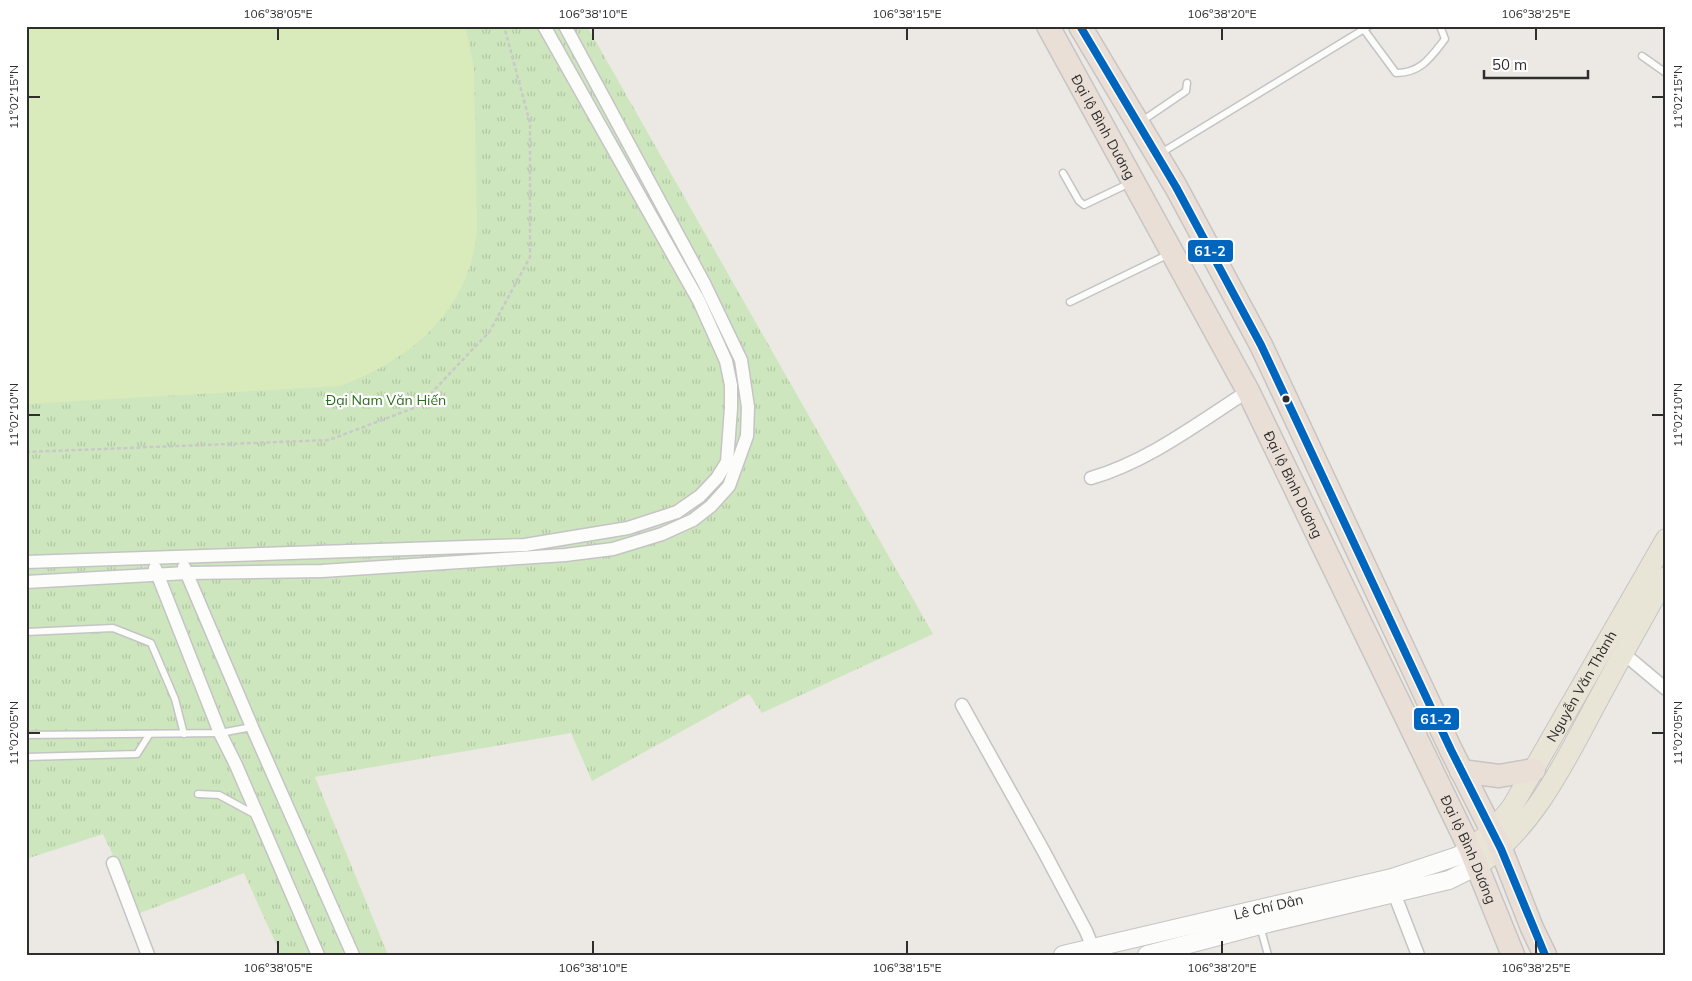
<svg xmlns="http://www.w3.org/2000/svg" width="1692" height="981" font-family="Mulish,sans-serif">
  <defs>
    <pattern id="park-tufts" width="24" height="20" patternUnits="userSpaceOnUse" patternTransform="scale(1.25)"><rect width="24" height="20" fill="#cee6be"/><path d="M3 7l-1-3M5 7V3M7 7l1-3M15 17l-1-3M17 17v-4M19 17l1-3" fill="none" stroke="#b1c6a4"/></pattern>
  </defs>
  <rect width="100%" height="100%" fill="#ece8e4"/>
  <polygon fill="url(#park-tufts)" points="26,26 587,26 933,634 762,713 749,694 592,781 571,733 315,777 388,955 281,955 244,873 140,913 103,834 26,859"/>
  <path fill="#d9eabb" d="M26,26h439l9,41 3,162c-6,80 -65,131 -137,157l-314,18z"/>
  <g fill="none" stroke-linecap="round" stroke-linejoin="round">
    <g stroke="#c5c4c5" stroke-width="9">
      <g id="lane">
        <path d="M1362,27l34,46c25,0 35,-16 49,-34l-5,-13"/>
        <polyline points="1642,56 1666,73"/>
        <polyline points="1142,121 1186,91 1187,83"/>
        <polyline points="1161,153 1369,26"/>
        <polyline points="1063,173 1079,201 1084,205 1130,183"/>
        <polyline points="1070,302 1169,254"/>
        <polyline points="26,632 113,628 151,643 175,699 184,734"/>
        <polyline points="26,735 220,733 252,727"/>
        <polyline points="26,757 137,754 149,735"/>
        <polyline points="198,794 219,795 256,815"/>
        <polyline points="1260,926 1268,955"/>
      </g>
    </g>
    <g stroke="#c5c4c5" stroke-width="15">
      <g id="street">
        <path d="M1091,478c58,-17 107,-55 157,-87"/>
        <polyline points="26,562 525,545 628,528 677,512 700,496 717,478 727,462 731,408 731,385 726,361 699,301 544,26"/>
        <polyline points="184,567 252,727 353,955"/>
        <polyline points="155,568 220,733 236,765 318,955"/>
        <polyline points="26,582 187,573 322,571 565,555 613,549 662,534 693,520 711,506 729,486 747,436 748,407 741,360 704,283 565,26"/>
        <polyline points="1623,653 1666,689"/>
        <polyline points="962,705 1043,850 1086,931 1096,955"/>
        <polyline points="113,863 148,955"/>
        <polyline points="1394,893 1418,955"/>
      </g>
    </g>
    <g stroke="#c5c4c5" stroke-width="20">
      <g id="secondary">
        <path id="s1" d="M1063,955l329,-77 66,-22 12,-7"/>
        <polyline points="1147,955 1260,925 1449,880 1477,866"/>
      </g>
    </g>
    <g stroke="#c6c5c4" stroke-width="22">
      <g id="primary">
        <path id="s2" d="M1470,849l22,-18 20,-24 154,-268"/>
        <path d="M1477,866c58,-38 90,-109 122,-168 22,-41 44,-81 67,-121"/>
      </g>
    </g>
    <g stroke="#c6c5c4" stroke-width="25">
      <g id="highway">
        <path id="s3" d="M1048,26l200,365 222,458 43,106"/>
        <polyline points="1080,26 1176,187 1261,345 1451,750 1501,849 1532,928 1545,955"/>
        <polyline points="1461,771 1499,776 1534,770"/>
      </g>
    </g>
    <polyline stroke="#c9c9c8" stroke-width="2.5" stroke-dasharray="4 2.5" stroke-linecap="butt" points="26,452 329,440 419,406 490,331 530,257 530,123 504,26"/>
    <use href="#lane" stroke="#fcfcfb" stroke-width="6"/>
    <use href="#street" stroke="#fcfcfb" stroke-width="12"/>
    <use href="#secondary" stroke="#fcfcfb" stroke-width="18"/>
    <use href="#primary" stroke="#e8e4d6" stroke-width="20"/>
    <use href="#highway" stroke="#eadfd6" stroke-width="22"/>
    <g stroke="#fff" stroke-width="11">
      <polyline id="bus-1" points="1080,26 1176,187 1261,345 1451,750 1501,849 1545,955"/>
    </g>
    <use href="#bus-1" stroke="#0065bd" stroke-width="8"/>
  </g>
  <path fill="none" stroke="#2e2e2e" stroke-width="2" d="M278,28v12M593,28v12M907,28v12M1222,28v12M1536,28v12M28,97h12M1652,97h12M28,415h12M1652,415h12M28,733h12M1652,733h12M278,941v13M593,941v13M907,941v13M1222,941v13M1536,941v13"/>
  <circle fill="#2e2e2e" stroke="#fff" stroke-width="2" cx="1286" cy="399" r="4.5"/>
  <g text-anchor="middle" stroke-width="4.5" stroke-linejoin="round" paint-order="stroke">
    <g font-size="14" fill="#2e2e2e" stroke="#fff">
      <text dy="5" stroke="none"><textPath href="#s3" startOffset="115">Đại lộ Bình Dương</textPath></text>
      <text dy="5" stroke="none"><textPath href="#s3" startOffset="520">Đại lộ Bình Dương</textPath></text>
      <text dy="5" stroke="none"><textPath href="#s2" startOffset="199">Nguyễn Văn Thành</textPath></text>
      <text dy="5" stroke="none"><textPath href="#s3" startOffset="925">Đại lộ Bình Dương</textPath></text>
      <text dy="5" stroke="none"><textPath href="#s1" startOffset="211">Lê Chí Dân</textPath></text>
    </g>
    <g font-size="14" fill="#2c6e1b" stroke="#fff">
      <text x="386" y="405">Đại Nam Văn Hiến</text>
    </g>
  </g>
  <g stroke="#fff" stroke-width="2">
    <rect x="1187" y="239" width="47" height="24" rx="5" fill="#0065bd"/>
    <rect x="1413" y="707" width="47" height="24" rx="5" fill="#0065bd"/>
  </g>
  <g font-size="14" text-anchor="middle" font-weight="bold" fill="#fff">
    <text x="1210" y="256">61-2</text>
    <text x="1436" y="724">61-2</text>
  </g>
  <rect width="1692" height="981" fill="none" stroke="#ffffff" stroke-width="55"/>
  <path d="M1484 70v8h104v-8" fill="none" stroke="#2e2e2e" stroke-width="2.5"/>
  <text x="1492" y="70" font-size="15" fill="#2e2e2e" stroke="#ffffff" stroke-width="4" paint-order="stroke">50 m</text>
  <rect x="28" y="28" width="1636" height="926" fill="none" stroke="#2e2e2e" stroke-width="2"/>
  <g font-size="12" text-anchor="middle" fill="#2e2e2e">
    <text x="278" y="18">106°38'05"E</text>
    <text x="593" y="18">106°38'10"E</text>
    <text x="907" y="18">106°38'15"E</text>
    <text x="1222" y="18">106°38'20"E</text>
    <text x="1536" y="18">106°38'25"E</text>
    <text transform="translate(14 97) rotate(-90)" y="4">11°02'15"N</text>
    <text transform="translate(1678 97) rotate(-90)" y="4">11°02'15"N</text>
    <text transform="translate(14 415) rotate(-90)" y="4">11°02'10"N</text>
    <text transform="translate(1678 415) rotate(-90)" y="4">11°02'10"N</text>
    <text transform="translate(14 733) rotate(-90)" y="4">11°02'05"N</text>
    <text transform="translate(1678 733) rotate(-90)" y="4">11°02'05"N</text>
    <text x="278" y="972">106°38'05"E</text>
    <text x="593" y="972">106°38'10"E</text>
    <text x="907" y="972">106°38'15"E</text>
    <text x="1222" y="972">106°38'20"E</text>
    <text x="1536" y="972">106°38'25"E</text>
  </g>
</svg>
